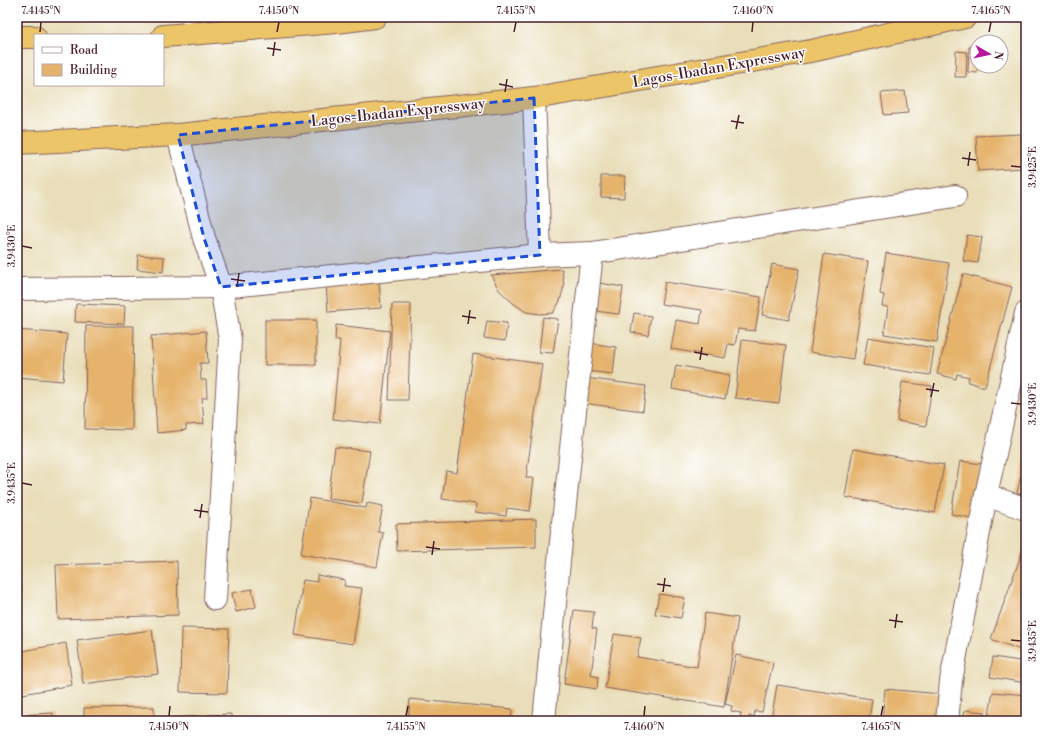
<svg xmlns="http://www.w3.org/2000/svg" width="1043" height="738" font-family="'Libre Bodoni',serif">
  <rect width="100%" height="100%" fill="#fff"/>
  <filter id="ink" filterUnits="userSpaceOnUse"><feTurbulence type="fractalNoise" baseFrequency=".025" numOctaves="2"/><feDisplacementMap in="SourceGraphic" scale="8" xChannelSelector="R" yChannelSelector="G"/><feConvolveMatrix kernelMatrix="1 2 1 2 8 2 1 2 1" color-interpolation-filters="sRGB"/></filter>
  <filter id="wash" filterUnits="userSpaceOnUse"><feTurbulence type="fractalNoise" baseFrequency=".012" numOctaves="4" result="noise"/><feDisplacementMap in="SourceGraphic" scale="16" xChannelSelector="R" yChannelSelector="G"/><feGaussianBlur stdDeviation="0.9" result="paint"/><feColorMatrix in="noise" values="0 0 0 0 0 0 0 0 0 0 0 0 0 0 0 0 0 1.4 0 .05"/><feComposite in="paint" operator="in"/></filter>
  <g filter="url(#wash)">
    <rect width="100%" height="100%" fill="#e9deb9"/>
    <g id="blocks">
      <g fill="#e5b36c">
        <polygon points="969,47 977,47 977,73 968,72"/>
        <polygon points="956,51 967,52 966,77 955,77"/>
        <polygon points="905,91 908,113 884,115 881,93"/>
        <polygon points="1021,134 1023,168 978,171 976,136"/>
        <polygon points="601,176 625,176 624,198 601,197"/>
        <polygon points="967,235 982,237 978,263 963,261"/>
        <polygon points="886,253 949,263 937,342 884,334 888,307 882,306 884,295 880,294"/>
        <polygon points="824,254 868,261 853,359 810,352"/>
        <polygon points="138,255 164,257 163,272 137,269"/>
        <polygon points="772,264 799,269 789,320 762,315"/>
        <polygon points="562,269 564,286 560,301 553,313 540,314 526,312 513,303 499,290 491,275"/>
        <polygon points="963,274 1012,287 985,387 968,382 969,377 957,374 956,379 937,374"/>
        <polygon points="379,281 381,308 328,312 326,284"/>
        <polygon points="665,282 761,297 755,331 738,329 735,345 728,344 725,358 671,349 676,320 700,324 702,310 661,304"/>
        <polygon points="599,283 623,287 619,314 595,311"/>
        <polygon points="76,304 125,306 124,324 75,322"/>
        <polygon points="392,304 411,304 408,400 389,400"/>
        <polygon points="634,313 651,316 648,335 631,332"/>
        <polygon points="543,317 558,319 553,353 539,352"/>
        <rect x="265" y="320" width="51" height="45"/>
        <polygon points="487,321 507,323 505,341 484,338"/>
        <polygon points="336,325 390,331 380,424 333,419 340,340 335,340"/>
        <polygon points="86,326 134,326 132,430 85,429"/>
        <polygon points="17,330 67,334 63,381 17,377"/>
        <polygon points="206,331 208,363 200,363 201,380 206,380 207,398 202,398 204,424 186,425 186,430 157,433 151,336"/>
        <polygon points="868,337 934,348 930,375 863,365"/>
        <polygon points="742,340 786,345 779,403 735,398"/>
        <polygon points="589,343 616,347 613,374 586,371"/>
        <polygon points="473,354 542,364 526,478 534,478 530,511 507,508 506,516 475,512 476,504 442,499 446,471 457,473"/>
        <polygon points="676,365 730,375 725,399 672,389"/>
        <polygon points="585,378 646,386 643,411 582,403"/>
        <polygon points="902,382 932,386 926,426 897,421"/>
        <polygon points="335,447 370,451 362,503 328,499"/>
        <polygon points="853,449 944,465 935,513 845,497"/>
        <polygon points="1025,458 1026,458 1026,495 1017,493"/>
        <polygon points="960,461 982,464 972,518 951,514"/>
        <polygon points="310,498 366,508 367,503 383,506 378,532 383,533 377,567 301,554"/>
        <polygon points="536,519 536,547 397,551 396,524"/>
        <polygon points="1026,541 1026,652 991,639"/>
        <polygon points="177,561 178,615 58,619 56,565"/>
        <polygon points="317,575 345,580 344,586 362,588 353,644 295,635 303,580 317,582"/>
        <polygon points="252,589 256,607 236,612 232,593"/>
        <polygon points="659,594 685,598 681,618 655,614"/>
        <polygon points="574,610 594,612 592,628 597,629 591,675 598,677 597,689 564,684"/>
        <polygon points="705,613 738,618 724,707 605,688 614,634 641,638 637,657 697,667"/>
        <polygon points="181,628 229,629 227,693 180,692"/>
        <polygon points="152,630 158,674 83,684 77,640"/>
        <polygon points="66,643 72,685 17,695 17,652"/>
        <polygon points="736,655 773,663 762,712 755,711 754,717 749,716 748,721 740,719 741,713 731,711 732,706 725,704"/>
        <polygon points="993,657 1026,662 1026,683 990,677"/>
        <polygon points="777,685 872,699 869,721 771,721"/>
        <polygon points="885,689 941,694 939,721 882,721"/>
        <polygon points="993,692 1026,695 1026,721 988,721"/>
        <polygon points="410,699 512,709 511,721 408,721"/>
        <polygon points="154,707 154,721 84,721 84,708"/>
        <polygon points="965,710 985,712 984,721 963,721"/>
        <polygon points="53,713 53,721 17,721 17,715"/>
        <polygon points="231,714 231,721 208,721 208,715"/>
        <polygon points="200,716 201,721 172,721 172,718"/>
      </g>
    </g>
  </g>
  <g filter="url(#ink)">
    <use href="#blocks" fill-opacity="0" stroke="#82625d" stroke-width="1"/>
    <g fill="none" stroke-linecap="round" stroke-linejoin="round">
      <g stroke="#82625d" stroke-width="24">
        <g id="minor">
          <polyline points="534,98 540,255"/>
          <polyline points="178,135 204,238 221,287 230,340 215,599"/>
          <polyline points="17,289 221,287 540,255 592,253 955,196"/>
          <polyline points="986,495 1026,509"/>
          <polyline points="544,721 560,551 592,253"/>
          <polyline points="947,721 951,681 986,495 1026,313"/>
        </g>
      </g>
      <g stroke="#82625d" stroke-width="24">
        <g id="motorway">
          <polyline points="163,36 337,22 375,17"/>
          <polyline points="17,37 35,37"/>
          <polyline points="17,143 178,135 534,98 811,51 965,17"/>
        </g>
      </g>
      <use href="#minor" stroke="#fff" stroke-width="22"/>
      <use href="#motorway" stroke="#edc569" stroke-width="22"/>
    </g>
  </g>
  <path fill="#1d4ed8" fill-opacity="0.2" stroke="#1d4ed8" stroke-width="3" stroke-dasharray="8 5" stroke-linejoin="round" d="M534,98l6,157 -319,32 -17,-49 -26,-103z"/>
  <path fill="none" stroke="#4a1f2b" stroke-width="1.5" d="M40,32l1,-10M277,32l2,-10M514,32l2,-10M752,32l1,-10M989,32l2,-10M267,48l14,2M273,56l2,-14M499,84l14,3M505,92l2,-13M731,121l13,2M736,129l3,-14M962,158l14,2M968,166l2,-14M1011,166l10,1M22,246l10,2M231,279l14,2M237,287l2,-14M462,316l14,2M468,324l2,-14M694,352l14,3M700,360l2,-13M926,389l13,2M931,397l3,-14M1011,403l10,1M22,483l10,2M194,510l14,2M200,518l2,-14M426,547l14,2M432,555l2,-14M657,584l14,2M663,592l2,-14M889,620l14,2M895,628l2,-14M1011,640l10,1M169,716l1,-10M406,716l2,-10M644,716l1,-10M881,716l2,-10"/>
  <g text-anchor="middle" stroke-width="3" stroke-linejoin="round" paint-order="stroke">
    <g font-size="15" fill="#4a1f2b" stroke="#fff">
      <text transform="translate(719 67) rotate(-10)" y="5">Lagos-Ibadan Expressway</text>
      <text transform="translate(398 112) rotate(-6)" y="5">Lagos-Ibadan Expressway</text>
    </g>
  </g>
  <rect width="1043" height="738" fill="none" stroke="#fff" stroke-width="44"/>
  <rect x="34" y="34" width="130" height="52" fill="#ffffff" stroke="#b7a5aa"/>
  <rect x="42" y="47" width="20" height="6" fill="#ffffff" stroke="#b7a5aa"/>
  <text x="70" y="54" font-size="12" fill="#4a1f2b">Road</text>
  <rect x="42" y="64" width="20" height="12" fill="#e5b36c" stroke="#b7a5aa"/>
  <text x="70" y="74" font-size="12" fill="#4a1f2b">Building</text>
  <g transform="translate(989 54) rotate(99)"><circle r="19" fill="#ffffff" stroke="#b7a5aa"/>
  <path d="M0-3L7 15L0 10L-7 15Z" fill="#b5179e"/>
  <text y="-6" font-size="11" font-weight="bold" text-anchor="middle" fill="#4a1f2b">N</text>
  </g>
  <rect x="22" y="22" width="999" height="694" fill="none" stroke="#4a1f2b" stroke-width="1.5"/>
  <g font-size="10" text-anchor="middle" fill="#4a1f2b">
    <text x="41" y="14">7.4145°N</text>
    <text x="279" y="14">7.4150°N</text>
    <text x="516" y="14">7.4155°N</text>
    <text x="753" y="14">7.4160°N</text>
    <text x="991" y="14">7.4165°N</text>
    <text transform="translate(1032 167) rotate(-90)" y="4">3.9425°E</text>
    <text transform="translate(11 246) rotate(-90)" y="4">3.9430°E</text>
    <text transform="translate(1032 404) rotate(-90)" y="4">3.9430°E</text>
    <text transform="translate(11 483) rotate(-90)" y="4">3.9435°E</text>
    <text transform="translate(1032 641) rotate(-90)" y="4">3.9435°E</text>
    <text x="169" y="730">7.4150°N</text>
    <text x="406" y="730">7.4155°N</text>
    <text x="644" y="730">7.4160°N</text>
    <text x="881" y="730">7.4165°N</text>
  </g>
</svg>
